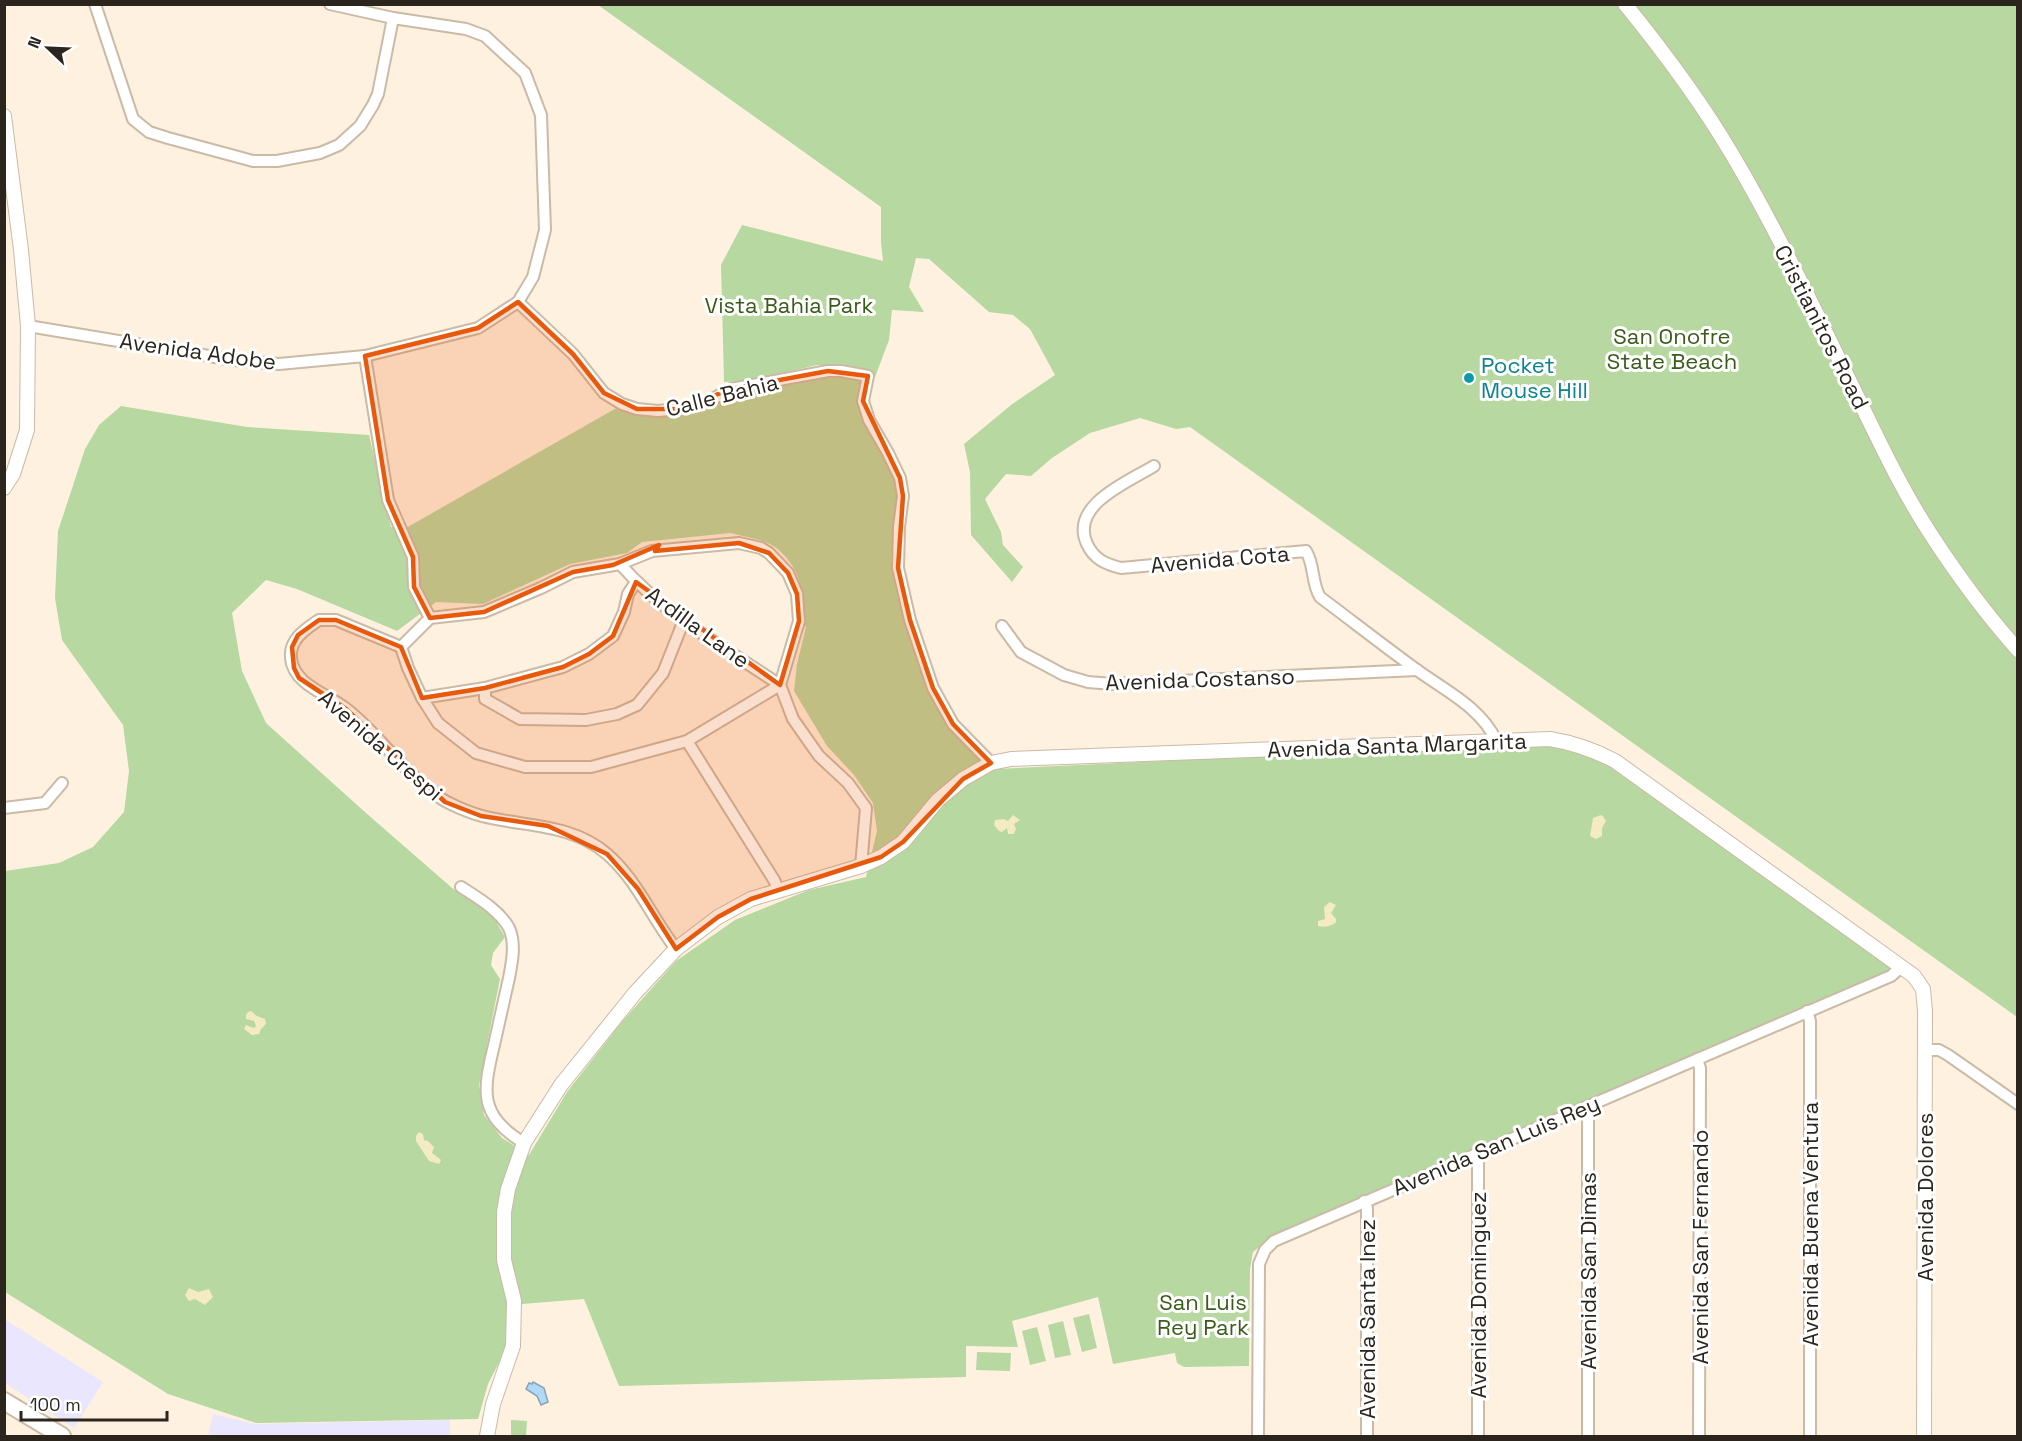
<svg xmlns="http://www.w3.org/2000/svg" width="2022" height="1441" font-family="'Space Grotesk',sans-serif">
  <rect width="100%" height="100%" fill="#fff1e0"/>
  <g fill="#e9e6fd">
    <polygon points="4,1319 103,1382 74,1428 5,1383"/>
    <polygon points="213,1414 255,1424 450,1420 450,1436 208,1436"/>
  </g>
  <g fill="#b7d8a0" fill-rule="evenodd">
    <polygon points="598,5 2017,5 2017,1017 1190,427 1176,429 1140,418 1090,433 1052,458 1031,476 1006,474 985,499 1001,532 1003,545 1023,567 1012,582 971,535 970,472 964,444 1011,405 1055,375 1030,329 1013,315 989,312 929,259 916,258 909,287 924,312 892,310 889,340 875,377 846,365 817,365 749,381 724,382 721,265 742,225 883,261 881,242 881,207"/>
    <path d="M833,376l29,5 -3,23 35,69 3,26 -6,63 27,100 27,61 51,46 373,-18 166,-4h27l42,15 290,208 -622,267 -19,15 -3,17 -1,97 -65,1 -7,-4 -2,-10 -62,11 -15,-67 -86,24 6,26 -52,-1v31l-347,9 -35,-87 -74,6 -5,46 -17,33 -10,35 -222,4 -88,-29 -163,-102v-421l54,-8 34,-16 31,-35 5,-41 -6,-46 -61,-85 -7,-42 3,-67 27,-82 14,-24 22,-19 126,21 122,8 22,92 15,1 214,-122 29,10 42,-3 38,-18 77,-16zM730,533c12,3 36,7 45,14 24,18 31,46 27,75l4,5 -9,37 -3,27 33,55 27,29 19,28 4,28 -11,46 -57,13 -74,30 -59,41 -55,62 -54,69 -38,63 -27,-17 -18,-23 -5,-30 21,-106 -9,-14 2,-12 12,-16 -14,-24 -32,-19 -93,-81 -100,-90 -24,-52 -10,-58 34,-33 31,9 100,42 39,-29 47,2 87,-40 57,-11 15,-11z"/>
    <polygon points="1089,1314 1097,1348 1082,1352 1073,1318"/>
    <polygon points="1063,1321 1071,1355 1055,1358 1048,1325"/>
    <polygon points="1037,1327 1046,1361 1030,1365 1022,1331"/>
    <polygon points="977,1352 1011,1353 1010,1371 976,1370"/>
    <polygon points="511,1420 527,1421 526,1436 511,1436"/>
  </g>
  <g fill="#f4eac4">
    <polygon points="1013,815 1020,820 1014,824 1016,829 1014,834 1008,834 1007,828 1002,832 999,831 994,825 995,820 1004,819 1008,821"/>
    <polygon points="1601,815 1603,816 1606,821 1602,828 1602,836 1596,839 1590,836 1593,818"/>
    <path d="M1330,902l6,3 -5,8 5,6v3c-3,4 -13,6 -18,4v-5l7,-2 -1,-12z"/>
    <polygon points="248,1012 251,1011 257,1016 265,1019 266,1024 261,1029 259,1034 252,1035 244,1029 246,1025 254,1028 256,1026 254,1021 246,1019 246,1015"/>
    <polygon points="419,1132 423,1134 424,1140 428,1141 434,1147 432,1153 441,1160 439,1164 429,1161 416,1141 416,1136"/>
    <polygon points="189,1288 198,1292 209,1289 213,1297 205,1305 195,1299 189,1301 185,1295"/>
  </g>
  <polygon fill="#afd9f6" stroke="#87a3b5" stroke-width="1.5" points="533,1382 544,1388 548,1402 541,1405 537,1396 526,1389 529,1383 532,1384"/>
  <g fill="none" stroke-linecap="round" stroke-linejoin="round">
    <g stroke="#cabaa6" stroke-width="14">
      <g id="minor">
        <polyline points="95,4 133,119 149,132 168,138 253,161 277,161 320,153 339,145 360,126 373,105 378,94 393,18"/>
        <polyline points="518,302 573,354 604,393 622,404 637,409 658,411 680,409 709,401 731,389 828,371 841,371 868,376 863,401 869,420 888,453 900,478 903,496 899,527 898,568 910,620 933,688 953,724 991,763"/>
        <polyline points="28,326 233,360 279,364 365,356 478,328 518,302 533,277 545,230 541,115 525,73 485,36 466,29 393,18 330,4"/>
        <polyline points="365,356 388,500 413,557 414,587 430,618"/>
        <path d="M1154,466c-26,16 -85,39 -67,78 7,15 18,20 34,24l185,-17c9,15 5,31 14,46 32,24 64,49 97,73 29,21 63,37 79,70"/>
        <path d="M620,564c44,50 105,84 160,121"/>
        <polyline points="430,618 484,612 541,588 573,572 620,564 652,551 739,543 761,548 769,553 788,573 797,594 799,621 780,685 793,719 819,756 848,783 866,808 861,866"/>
        <polyline points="430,618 401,647 408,668 422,698 438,723 476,753 525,767 591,767 687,741 780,685"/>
        <polyline points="1002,626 1021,652 1064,675 1088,682 1113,684 1417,670"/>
        <path d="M401,647l-65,-27h-17c-13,9 -30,19 -28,38 2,26 36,36 54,50 32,24 53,58 85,82 6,5 12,10 19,13 10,5 22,10 33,13 43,11 89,7 125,38 30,26 45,64 69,95"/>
        <polyline points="485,688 485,699 520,719 586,720 617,714 637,705 663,673 684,620"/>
        <polyline points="422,698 485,688 563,667 589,654 613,636 624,612 628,594 636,582"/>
        <polyline points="687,741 774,880 779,891"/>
        <polyline points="4,808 45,803 62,783"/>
        <path d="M461,887c17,11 38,23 48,41 7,16 3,34 0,50 -5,22 -10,44 -15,67 -11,46 -16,70 30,98"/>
        <polyline points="1807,1011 1810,1021 1810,1436"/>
        <polyline points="1925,1050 1939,1050 1948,1055 2018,1104"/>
        <polyline points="1697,1059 1700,1068 1699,1436"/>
        <polyline points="1585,1107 1588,1114 1588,1436"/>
        <polyline points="1476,1154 1478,1163 1478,1436"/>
        <polyline points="1364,1201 1367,1208 1367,1436"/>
        <polyline points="1258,1436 1259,1264 1265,1250 1274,1241 1891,976 1901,967"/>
      </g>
    </g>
    <g stroke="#cabaa6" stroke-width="16">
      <g id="tertiary">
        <path d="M1625,4c39,48 77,99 108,152 46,78 85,161 125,242 22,45 43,90 70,132 27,42 57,83 90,120"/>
        <polyline points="4,116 21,250 28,326 27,430 13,474 4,488"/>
        <path d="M487,1436l6,-32 20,-58 1,-45 -10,-41v-48l4,-23 16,-46 37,-58 74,-92 41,-44 42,-32 33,-18 110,-33 20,-9 22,-15 35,-42 25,-21 28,-16 20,-4 539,-20c24,4 44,11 65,22l299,215 9,13 2,22 -1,425"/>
      </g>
    </g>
    <g stroke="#cabaa6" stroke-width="20">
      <polyline id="primary" points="4,1401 62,1436"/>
    </g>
    <use href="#minor" stroke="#fff" stroke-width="10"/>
    <use href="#tertiary" stroke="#fff" stroke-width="14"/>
    <use href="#primary" stroke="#fff" stroke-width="16"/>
  </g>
  <path fill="#e8590c" fill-opacity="0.2" stroke="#e8590c" stroke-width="4.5" stroke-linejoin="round" d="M518,302l55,52 31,39 33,16h43l51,-20 97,-18 40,5 -5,25 37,77 3,18 -5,72 12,52 23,68 20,36 38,39 -28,16 -60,63 -22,15 -130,42 -33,18 -42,32 -38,-60 -31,-35 -59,-28 -67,-10 -36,-14 -99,-93 -47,-31 -5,-10 -2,-21 6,-12 21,-15h17l65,27 21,51 63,-10 78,-21 26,-13 24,-18 23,-54 144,103 19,-64 -2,-27 -9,-21 -19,-20 -30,-10 -84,8 4,-6 -46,20 -40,7 -89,40 -54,6 -16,-31 -1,-30 -25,-57 -23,-144 113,-28z"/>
  <circle fill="#0f9aa8" stroke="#fff" stroke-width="2" cx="1469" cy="378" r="6"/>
  <g text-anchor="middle" stroke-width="6" stroke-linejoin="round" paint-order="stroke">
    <g font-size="22" fill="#395c18" stroke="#fff">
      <text x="789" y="313">Vista Bahia Park</text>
      <text x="1672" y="344">San Onofre<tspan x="1672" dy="25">State Beach</tspan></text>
      <text x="1203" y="1310">San Luis<tspan x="1203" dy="25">Rey Park</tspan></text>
    </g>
    <g font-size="22" fill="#2b251d" stroke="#fff">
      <text transform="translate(1822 327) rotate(63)" y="8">Cristianitos Road</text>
      <text transform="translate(198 351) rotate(8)" y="8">Avenida Adobe</text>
      <text transform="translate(722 395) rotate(-14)" y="8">Calle Bahia</text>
      <text transform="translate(1220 559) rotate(-5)" y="8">Avenida Cota</text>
      <text transform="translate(698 627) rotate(36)" y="8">Ardilla Lane</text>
      <text transform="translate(1200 679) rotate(-2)" y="8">Avenida Costanso</text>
      <text transform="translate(381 745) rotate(41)" y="8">Avenida Crespi</text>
      <text transform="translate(1397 745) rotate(-2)" y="8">Avenida Santa Margarita</text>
      <text transform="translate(1496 1145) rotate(-23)" y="8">Avenida San Luis Rey</text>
      <text transform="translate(1925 1197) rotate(-90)" y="8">Avenida Dolores</text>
      <text transform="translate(1810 1224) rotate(-90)" y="8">Avenida Buena Ventura</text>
      <text transform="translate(1700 1247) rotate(-90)" y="8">Avenida San Fernando</text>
      <text transform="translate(1588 1271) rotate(-90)" y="8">Avenida San Dimas</text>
      <text transform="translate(1478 1295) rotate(-90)" y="8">Avenida Dominguez</text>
      <text transform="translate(1367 1319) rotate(-90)" y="8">Avenida Santa Inez</text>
    </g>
    <g font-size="22" fill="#0d838f" stroke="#fff" text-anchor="start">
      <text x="1481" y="373">Pocket<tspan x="1481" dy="25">Mouse Hill</tspan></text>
    </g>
  </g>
  <rect width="2022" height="1441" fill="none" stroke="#2b251d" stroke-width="12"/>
  <g transform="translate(48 48) rotate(293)" stroke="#ffffff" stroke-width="4.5" paint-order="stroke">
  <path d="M0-4.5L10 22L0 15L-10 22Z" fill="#2b251d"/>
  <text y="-9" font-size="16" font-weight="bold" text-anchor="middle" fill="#2b251d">N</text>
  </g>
  <path d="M21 1411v9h146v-9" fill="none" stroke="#2b251d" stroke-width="3"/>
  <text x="30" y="1411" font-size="18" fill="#2b251d" stroke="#ffffff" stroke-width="4.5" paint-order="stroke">100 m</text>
</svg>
